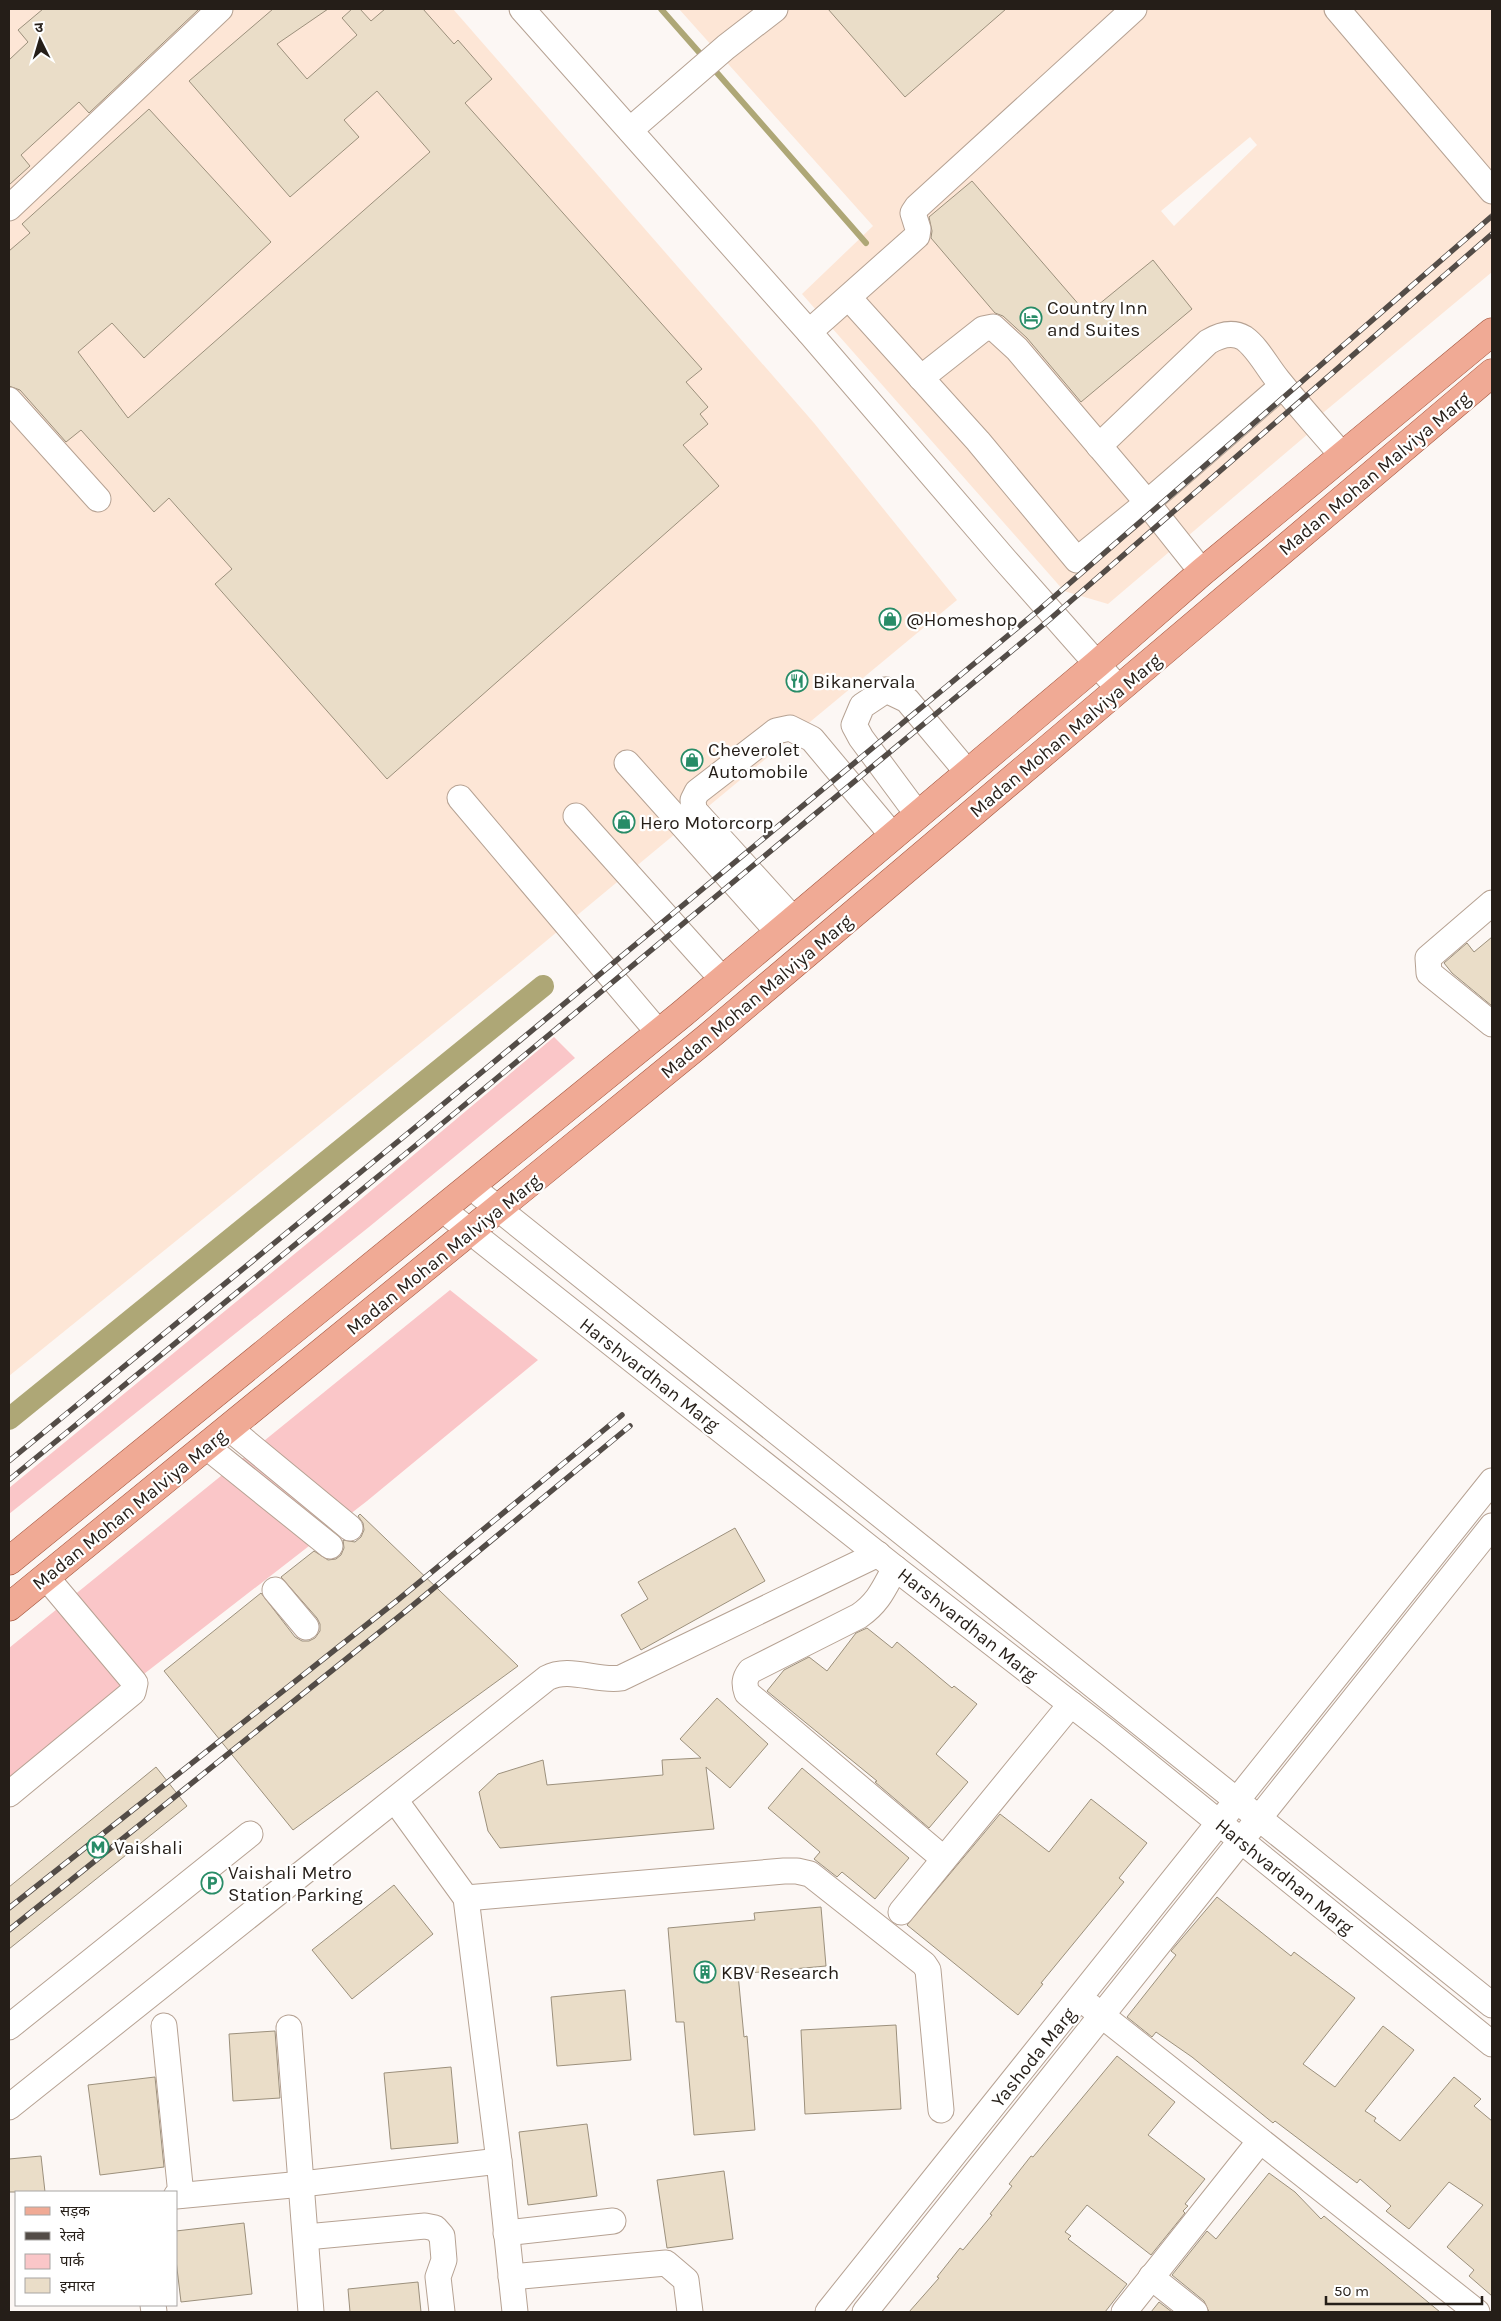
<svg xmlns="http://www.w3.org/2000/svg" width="1501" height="2321" font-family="Karla,'Noto Sans Devanagari',sans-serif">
  <rect width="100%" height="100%" fill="#fcf7f4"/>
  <g fill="#fde6d6" fill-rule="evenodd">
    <polygon points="9,9 453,9 814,423 957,600 516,966 9,1376"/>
    <path d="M679,9h813v263l-174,145 4,5 -214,182 -44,-13 -262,-297 71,-68zM1250,137l7,8 -83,81 -13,-15z"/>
  </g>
  <g fill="#fac6c8">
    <polygon points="554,1037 575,1058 369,1227 9,1514 9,1488 342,1215"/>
    <polygon points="450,1290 538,1360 367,1501 104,1705 9,1782 9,1648"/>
  </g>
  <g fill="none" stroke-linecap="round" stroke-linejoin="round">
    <g stroke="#aea776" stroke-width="6">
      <polyline points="661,9 705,59"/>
      <polyline points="711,66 866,243"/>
    </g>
    <polyline stroke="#aea776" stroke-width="22" points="9,1419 543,986"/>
  </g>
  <g fill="#eaddc8" stroke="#9c907c">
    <polygon points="43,9 199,9 89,113 79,102 21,155 30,166 9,185 9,60 28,42 18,30"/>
    <polygon points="273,9 328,9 277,44 307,79 357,35 342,18 352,9 360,9 371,21 385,9 423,9 454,44 458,40 492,79 465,103 702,369 686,382 708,407 700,414 708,424 683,445 719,486 387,779 215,584 232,569 169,498 154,512 81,430 66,442 20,390 9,386 9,251 30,233 22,224 149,109 271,242 144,358 112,323 78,352 128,418 430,152 377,91 344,120 359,137 290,197 189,81"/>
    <polygon points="828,9 1006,9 905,97"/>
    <polygon points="972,181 1087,314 1153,260 1192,309 1081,402 1027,338 1003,316 995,313 931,238 932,231 929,217"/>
    <polygon points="1492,937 1492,1006 1452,973 1444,963 1467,943 1474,952"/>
    <polygon points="360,1514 518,1666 293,1830 164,1671 261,1593 295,1637 302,1641 309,1641 315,1638 320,1631 320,1624 317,1618 281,1577 314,1551 328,1560 336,1559 341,1555 344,1548 343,1540 355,1542 361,1537 364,1530 363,1523 358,1516"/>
    <polygon points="735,1528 765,1581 641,1650 621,1615 648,1599 638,1582"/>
    <polygon points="867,1628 892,1648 897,1642 952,1688 954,1686 977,1704 936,1754 968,1782 929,1828 875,1782 877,1781 767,1691 784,1670 809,1657 827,1671 856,1633"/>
    <polygon points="717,1698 768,1744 730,1788 706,1767 714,1829 500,1848 488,1831 479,1792 498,1774 543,1760 547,1785 663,1775 662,1760 701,1758 680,1739"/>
    <polygon points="156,1767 187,1806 9,1949 9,1887"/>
    <polygon points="802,1768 909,1858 875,1899 842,1872 837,1877 814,1859 820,1852 768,1808"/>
    <polygon points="1091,1799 1147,1843 1119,1878 1124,1882 1041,1983 1043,1984 1018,2015 907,1925 1000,1814 1049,1852"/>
    <polygon points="394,1885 433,1934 352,1999 312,1950"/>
    <polygon points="1217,1897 1291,1956 1294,1952 1355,1998 1303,2064 1335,2087 1383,2026 1414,2050 1365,2111 1376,2118 1374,2121 1400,2141 1454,2077 1481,2099 1474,2106 1492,2121 1492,2296 1469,2276 1474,2270 1447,2247 1483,2205 1449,2182 1409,2229 1386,2211 1391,2206 1360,2179 1357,2183 1275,2121 1273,2123 1192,2057 1156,2032 1152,2037 1127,2017 1176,1955 1171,1951"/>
    <polygon points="821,1907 826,1966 738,1974 744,2037 747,2036 755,2130 694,2135 684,2022 676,2022 668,1928 755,1920 754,1913"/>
    <polygon points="625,1990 631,2060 557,2066 551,1997"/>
    <polygon points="896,2025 901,2109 805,2114 801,2030"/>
    <polygon points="275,2031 280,2098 233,2101 229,2034"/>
    <polygon points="1117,2056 1175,2102 1148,2135 1205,2179 1185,2204 1188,2206 1183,2211 1185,2213 1151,2255 1087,2205 1065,2232 1071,2236 1068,2239 1127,2284 1105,2312 909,2312 939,2278 937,2277 960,2248 963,2250 992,2215 990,2214 1012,2186 1009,2184 1031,2156 1033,2157"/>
    <polygon points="451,2067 458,2143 391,2149 384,2073"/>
    <polygon points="155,2077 164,2167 100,2175 88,2085"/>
    <polygon points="587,2124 597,2196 528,2205 519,2132"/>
    <polygon points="41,2156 45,2192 9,2192 9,2159"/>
    <polygon points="724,2171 733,2239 667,2248 657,2180"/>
    <polygon points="1269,2173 1295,2192 1321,2219 1324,2216 1440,2312 1209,2312 1204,2301 1172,2275 1207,2231 1216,2239"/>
    <polygon points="244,2223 252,2294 181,2302 176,2260 176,2231"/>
    <polygon points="418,2282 421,2312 350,2312 348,2289"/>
    <polygon points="1159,2302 1172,2312 1151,2312"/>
  </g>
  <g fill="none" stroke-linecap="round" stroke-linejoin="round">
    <g stroke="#b6a293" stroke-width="27">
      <g id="minor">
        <polyline points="522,9 809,332 1005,560 1119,689"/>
        <polyline points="1337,9 1492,191"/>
        <polyline points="630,130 726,47 775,9"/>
        <polyline points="9,208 220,9"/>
        <polyline points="849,298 978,441 1077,560 1147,503 1282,386"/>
        <polyline points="809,332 917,236 918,229 913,213 917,207 1134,9"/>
        <polyline points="921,378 983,329 993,327 1017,349 1140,494 1202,572"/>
        <polyline points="9,400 98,499"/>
        <path d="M1099,446l109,-104c10,-6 24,-11 36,-4 14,10 23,29 34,42 21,26 43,51 65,76"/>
        <polyline points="627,763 778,932"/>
        <polyline points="460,798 658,1032"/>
        <polyline points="918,815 861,738 854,725 862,706 886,690 907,700 968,773"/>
        <polyline points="576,816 722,979"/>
        <polyline points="1492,903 1428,958 1429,973 1492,1024"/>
        <polyline points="793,919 694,810 693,800 697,792 776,731 790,728 812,739 893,836"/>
        <polyline points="470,1186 1492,2005"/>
        <polyline points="442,1209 895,1568 1107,1732 1492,2044"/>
        <polyline points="229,1428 350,1528"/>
        <polyline points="207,1447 330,1546"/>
        <path d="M895,1568c-11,20 -16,34 -36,48l-109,55c-6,8 -6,13 -3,22l197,166"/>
        <polyline points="275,1590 306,1627"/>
        <polyline points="9,1794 133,1692 135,1683 46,1577"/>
        <polyline points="395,1800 466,1898 499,2161 515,2312"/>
        <polyline points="466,1898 784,1871 797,1871 810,1874 924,1964 928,1970 941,2110"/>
        <polyline points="901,1912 1071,1704"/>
        <polyline points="1090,2006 1477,2312"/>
        <polyline points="164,2026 181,2195"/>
        <polyline points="9,2027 250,1834"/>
        <polyline points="289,2028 311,2312"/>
        <path d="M9,2107l538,-429c22,-12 50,4 74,0l257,-124"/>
        <polyline points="176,2196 302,2184 499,2161"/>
        <polyline points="506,2233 613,2221"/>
        <polyline points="306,2237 425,2226 435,2228 442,2236 444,2260 438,2277 442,2312"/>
        <polyline points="511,2277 666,2263 686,2280 690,2312"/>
        <polyline points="1151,2277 1195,2312"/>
        <polyline points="153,2305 154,2312"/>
        <polyline points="828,2312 1492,1481"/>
        <polyline points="865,2312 1492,1526"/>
        <polyline points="1124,2312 1260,2141"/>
      </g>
    </g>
    <g stroke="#a2543c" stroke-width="29">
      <g id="major">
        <polyline points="9,1561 682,1014 1097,664 1202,572 1492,332"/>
        <polyline points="9,1607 708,1037 1492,373"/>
      </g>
    </g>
    <use href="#minor" stroke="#fff" stroke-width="25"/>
    <use href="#major" stroke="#f0aa95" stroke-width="28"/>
    <g stroke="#534c47" stroke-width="5.5">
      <g id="rail">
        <polyline points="9,1461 418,1125 1040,609 1492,216"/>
        <polyline points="9,1480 426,1137 1049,620 1492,234"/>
        <polyline points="9,1908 399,1599 622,1415"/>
        <polyline points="9,1930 406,1611 630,1426"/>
      </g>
    </g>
    <use href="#rail" stroke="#fff" stroke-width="4" stroke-dasharray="11" stroke-linecap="butt"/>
  </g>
  <defs>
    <g id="hotel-ring" transform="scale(1.125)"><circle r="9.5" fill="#fff" stroke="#288c67" stroke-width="1.5"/><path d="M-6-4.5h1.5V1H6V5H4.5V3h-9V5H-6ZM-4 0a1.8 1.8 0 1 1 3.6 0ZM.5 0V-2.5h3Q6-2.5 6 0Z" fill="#288c67"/></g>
    <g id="shop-ring" transform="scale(1.125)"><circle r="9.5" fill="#fff" stroke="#288c67" stroke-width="1.5"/><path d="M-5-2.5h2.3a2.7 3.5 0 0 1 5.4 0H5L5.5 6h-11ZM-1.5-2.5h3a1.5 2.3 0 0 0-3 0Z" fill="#288c67"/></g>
    <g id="restaurant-ring" transform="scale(1.125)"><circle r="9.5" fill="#fff" stroke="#288c67" stroke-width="1.5"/><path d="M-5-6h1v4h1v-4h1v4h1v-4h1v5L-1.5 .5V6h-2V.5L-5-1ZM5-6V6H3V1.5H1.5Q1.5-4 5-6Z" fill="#288c67"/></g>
    <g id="metro-ring" transform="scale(1.125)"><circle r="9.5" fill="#fff" stroke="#288c67" stroke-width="1.5"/><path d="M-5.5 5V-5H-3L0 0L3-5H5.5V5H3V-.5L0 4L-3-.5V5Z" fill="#288c67"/></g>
    <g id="parking-ring" transform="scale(1.125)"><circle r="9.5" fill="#fff" stroke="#288c67" stroke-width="1.5"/><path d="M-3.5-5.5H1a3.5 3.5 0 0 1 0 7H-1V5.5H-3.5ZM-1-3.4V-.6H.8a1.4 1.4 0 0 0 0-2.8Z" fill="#288c67"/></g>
    <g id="building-ring" transform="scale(1.125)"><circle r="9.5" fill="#fff" stroke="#288c67" stroke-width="1.5"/><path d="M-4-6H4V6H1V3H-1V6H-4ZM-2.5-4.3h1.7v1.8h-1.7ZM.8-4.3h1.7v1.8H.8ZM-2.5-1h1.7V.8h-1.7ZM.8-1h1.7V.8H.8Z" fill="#288c67"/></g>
  </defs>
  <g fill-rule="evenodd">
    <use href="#hotel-ring" x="1031" y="318"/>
    <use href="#shop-ring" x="890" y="619"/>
    <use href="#restaurant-ring" x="797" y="681"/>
    <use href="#shop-ring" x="692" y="760"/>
    <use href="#shop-ring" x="624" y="822"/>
    <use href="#metro-ring" x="98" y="1847"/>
    <use href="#parking-ring" x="212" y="1883"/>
    <use href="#building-ring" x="705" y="1972"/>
  </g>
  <g text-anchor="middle" stroke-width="4.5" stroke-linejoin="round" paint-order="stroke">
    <g font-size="19" fill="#251e18" stroke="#fff" text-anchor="start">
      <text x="1047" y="314">Country Inn<tspan x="1047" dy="22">and Suites</tspan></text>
      <text x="906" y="626">@Homeshop</text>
      <text x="813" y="688">Bikanervala</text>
      <text x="708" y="756">Cheverolet<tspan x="708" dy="22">Automobile</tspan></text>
      <text x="640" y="829">Hero Motorcorp</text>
      <text x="114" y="1854">Vaishali</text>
      <text x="228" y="1879">Vaishali Metro<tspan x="228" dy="22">Station Parking</tspan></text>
      <text x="721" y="1979">KBV Research</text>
    </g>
    <g font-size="19" fill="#251e18" stroke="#fff">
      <text transform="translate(1374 473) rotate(-40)" y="7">Madan Mohan Malviya Marg</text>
      <text transform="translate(1065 735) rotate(-40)" y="7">Madan Mohan Malviya Marg</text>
      <text transform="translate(756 996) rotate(-40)" y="7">Madan Mohan Malviya Marg</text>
      <text transform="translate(443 1254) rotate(-39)" y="7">Madan Mohan Malviya Marg</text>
      <text transform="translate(650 1374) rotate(38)" y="7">Harshvardhan Marg</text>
      <text transform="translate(129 1509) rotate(-39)" y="7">Madan Mohan Malviya Marg</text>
      <text transform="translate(968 1624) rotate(38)" y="7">Harshvardhan Marg</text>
      <text transform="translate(1285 1876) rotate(39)" y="7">Harshvardhan Marg</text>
      <text transform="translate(1033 2057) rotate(-51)" y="7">Yashoda Marg</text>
    </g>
  </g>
  <rect width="1501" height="2321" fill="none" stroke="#251e18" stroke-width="20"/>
  <rect x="15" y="2191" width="162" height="115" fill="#ffffff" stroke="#a8a5a3"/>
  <rect x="25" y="2207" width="25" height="8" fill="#f0aa95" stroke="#a8a5a3"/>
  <text x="60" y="2216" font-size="15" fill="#251e18">सड़क</text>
  <rect x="25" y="2232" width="25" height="8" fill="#534c47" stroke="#a8a5a3"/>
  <text x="60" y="2241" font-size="15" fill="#251e18">रेलवे</text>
  <rect x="25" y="2254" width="25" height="15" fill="#fac6c8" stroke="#a8a5a3"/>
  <text x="60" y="2266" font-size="15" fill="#251e18">पार्क</text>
  <rect x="25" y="2278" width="25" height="15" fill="#eaddc8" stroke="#a8a5a3"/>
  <text x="60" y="2291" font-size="15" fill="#251e18">इमारत</text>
  <g transform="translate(40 40) rotate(355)" stroke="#ffffff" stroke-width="4" paint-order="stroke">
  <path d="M0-4L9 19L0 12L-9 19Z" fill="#251e18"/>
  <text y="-8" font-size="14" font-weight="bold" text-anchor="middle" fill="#251e18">उ</text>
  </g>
  <path d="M1326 2296v8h156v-8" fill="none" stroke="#251e18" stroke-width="2.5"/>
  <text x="1334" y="2296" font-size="15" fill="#251e18" stroke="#ffffff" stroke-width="4" paint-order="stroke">50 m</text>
</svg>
